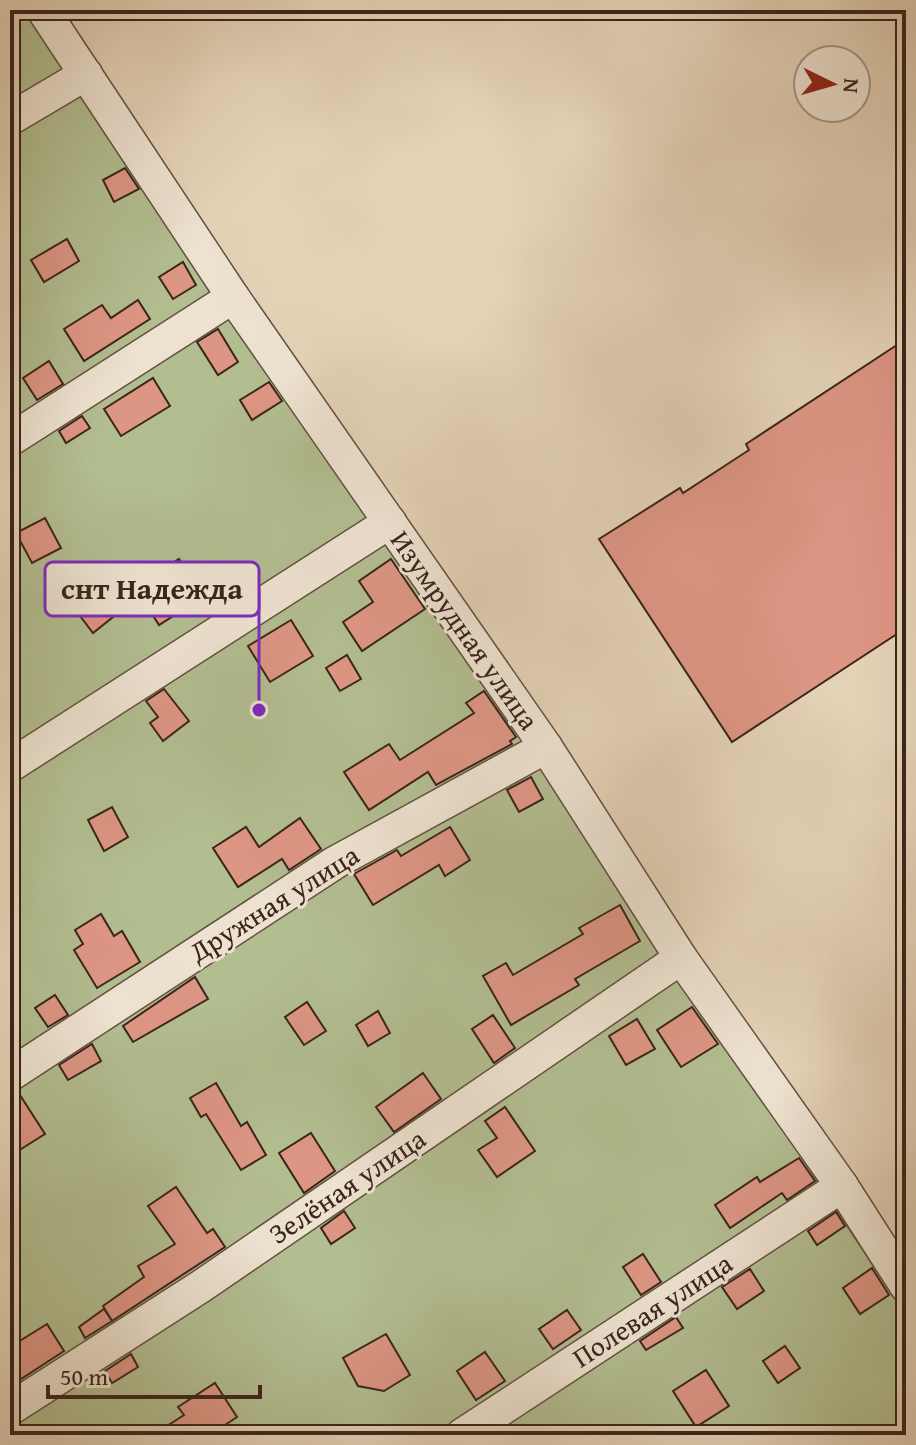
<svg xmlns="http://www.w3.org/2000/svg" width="916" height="1445" font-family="'Gentium Book Plus',serif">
  <rect width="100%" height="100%" fill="#e4d2b7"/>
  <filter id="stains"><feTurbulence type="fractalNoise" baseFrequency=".0025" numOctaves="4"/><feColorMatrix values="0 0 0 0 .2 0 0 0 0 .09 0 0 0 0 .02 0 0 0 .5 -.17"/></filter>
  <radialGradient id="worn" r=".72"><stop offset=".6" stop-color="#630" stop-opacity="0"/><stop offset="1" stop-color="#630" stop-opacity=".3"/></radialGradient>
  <polygon fill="#b2bd90" stroke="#767156" stroke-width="2" points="10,10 43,10 906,1315 906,1435 10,1435"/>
  <g fill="#dd9684" stroke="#3a251b" stroke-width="2">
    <polygon points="125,168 139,189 114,202 103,180"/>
    <polygon points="67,239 79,261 44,282 31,260"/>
    <polygon points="183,262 196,285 173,299 159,277"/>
    <polygon points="138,300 150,319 84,361 64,329 102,305 111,318"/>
    <polygon points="218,329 238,362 218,375 197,342"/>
    <polygon points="906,339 906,628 732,742 599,539 680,488 683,493 749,450 746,444"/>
    <polygon points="49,361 63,384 37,400 23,378"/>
    <polygon points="153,378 170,406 121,436 104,409"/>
    <polygon points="269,382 282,401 252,420 240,400"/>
    <polygon points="82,416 90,428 66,443 59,431"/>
    <polygon points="45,518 61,548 32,563 16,533"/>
    <polygon points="179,559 203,597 159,625 135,587"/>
    <polygon points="391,559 425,609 362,651 343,622 373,602 359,581"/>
    <polygon points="102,592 118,613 93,633 77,612"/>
    <polygon points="291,620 313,656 270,682 248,646"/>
    <polygon points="347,655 361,679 340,691 326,668"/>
    <polygon points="164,689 189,721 163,741 150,723 158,717 146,701"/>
    <polygon points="484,691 516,737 510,741 512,744 436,785 428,772 369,810 344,772 389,744 400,760 474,713 466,703"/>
    <polygon points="531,777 543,799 519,812 507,790"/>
    <polygon points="112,807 128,837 104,851 88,820"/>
    <polygon points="300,818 321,849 289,870 282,859 238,887 213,848 246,827 259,847"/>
    <polygon points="450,827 470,860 445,876 439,865 373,905 354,874 397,850 401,856"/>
    <polygon points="620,905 640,941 575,979 579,985 511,1025 483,976 506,963 513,975 583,934 579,928"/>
    <polygon points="101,914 114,936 122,931 140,962 97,988 74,950 83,944 75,930"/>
    <polygon points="195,977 208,999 133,1042 123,1026"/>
    <polygon points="55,995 68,1015 48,1027 35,1008"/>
    <polygon points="307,1002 326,1031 304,1045 285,1017"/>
    <polygon points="692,1007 718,1044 681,1067 657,1030"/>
    <polygon points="378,1011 390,1033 368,1046 356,1025"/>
    <polygon points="493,1015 515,1048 494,1063 472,1029"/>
    <polygon points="637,1019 655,1049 626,1065 609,1036"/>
    <polygon points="92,1044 101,1061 68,1080 59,1065"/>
    <polygon points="423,1073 441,1099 394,1132 376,1107"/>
    <polygon points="216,1083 241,1126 247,1122 266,1155 241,1170 206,1114 201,1117 190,1098"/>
    <polygon points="18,1092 45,1134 10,1156 10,1094"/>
    <polygon points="505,1107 535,1151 497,1177 478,1150 497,1138 485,1121"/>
    <polygon points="311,1133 335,1171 304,1193 279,1153"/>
    <polygon points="799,1158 815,1181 787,1200 782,1193 730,1228 715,1205 757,1177 760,1182"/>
    <polygon points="176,1187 207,1233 213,1229 225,1247 112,1321 103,1306 144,1277 138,1266 175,1244 148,1206"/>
    <polygon points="344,1211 355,1228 331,1244 321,1228"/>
    <polygon points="836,1212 845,1226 817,1245 808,1231"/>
    <polygon points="643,1254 661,1282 641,1295 623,1267"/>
    <polygon points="872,1268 889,1295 860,1314 843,1288"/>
    <polygon points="750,1269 764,1291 737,1309 722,1287"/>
    <polygon points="104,1309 112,1321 85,1338 79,1327"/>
    <polygon points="567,1310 581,1330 553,1349 539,1329"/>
    <polygon points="676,1317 683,1328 646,1350 640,1341"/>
    <polygon points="47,1324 64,1351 21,1379 10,1362 10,1347"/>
    <polygon points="386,1334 410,1375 384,1391 358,1386 343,1358"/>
    <polygon points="785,1346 800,1368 778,1383 763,1361"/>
    <polygon points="485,1352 505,1381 476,1400 457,1371"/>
    <polygon points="131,1354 138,1367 112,1383 105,1371"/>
    <polygon points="706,1370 729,1406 696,1427 673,1391"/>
    <polygon points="215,1383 237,1417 210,1435 153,1435 184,1415 178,1407"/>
  </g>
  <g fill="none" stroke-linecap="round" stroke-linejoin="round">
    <g stroke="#645042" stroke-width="35">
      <g id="street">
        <polyline points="43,10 233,297"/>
        <polyline points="10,119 86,74"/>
        <polyline points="10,440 233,297 546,747 681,958 842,1186 906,1286"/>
        <polyline points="10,766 390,522"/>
        <polyline points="10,1075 336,862 546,747"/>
        <polyline points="10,1409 200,1287 681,958"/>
        <polyline points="462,1435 842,1186"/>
      </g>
    </g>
    <use href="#street" stroke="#ede2d0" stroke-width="32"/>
  </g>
  <g text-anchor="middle" stroke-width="6" stroke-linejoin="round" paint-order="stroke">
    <g font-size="28" fill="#3a251b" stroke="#ede2d0">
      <text transform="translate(465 630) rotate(55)" y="10">Изумрудная улица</text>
      <text transform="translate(274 903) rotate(-32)" y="10">Дружная улица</text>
      <text transform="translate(347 1186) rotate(-34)" y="10">Зелёная улица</text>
      <text transform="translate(652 1310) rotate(-33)" y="10">Полевая улица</text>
    </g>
  </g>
  <path fill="none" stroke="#7b2cbf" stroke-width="3" d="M259 710L259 589"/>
  <circle fill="#7b2cbf" stroke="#ede2d0" stroke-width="3" cx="259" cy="710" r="8"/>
  <rect fill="#ede2d0" stroke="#7b2cbf" stroke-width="3" x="45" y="562" width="214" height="54" rx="8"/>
  <g font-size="30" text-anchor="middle" font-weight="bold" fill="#3a251b">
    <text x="152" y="599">снт Надежда</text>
  </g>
  <rect width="916" height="1445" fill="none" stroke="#e4d2b7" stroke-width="40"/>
  <rect x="12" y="12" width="892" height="1421" fill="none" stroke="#3a251b" stroke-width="4"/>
  <rect x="20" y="20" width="876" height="1405" fill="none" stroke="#3a251b" stroke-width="2"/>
  <g transform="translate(832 84) rotate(95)"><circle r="38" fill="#ede2d0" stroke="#a59688" stroke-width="2"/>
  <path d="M0-6L14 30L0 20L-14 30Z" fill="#8f2418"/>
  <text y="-12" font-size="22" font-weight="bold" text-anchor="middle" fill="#3a251b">N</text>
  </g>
  <path d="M48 1385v12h212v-12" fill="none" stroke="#3a251b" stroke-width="4"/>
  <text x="60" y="1385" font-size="24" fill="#3a251b" stroke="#ede2d0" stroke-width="6" paint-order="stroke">50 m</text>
  <rect width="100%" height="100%" filter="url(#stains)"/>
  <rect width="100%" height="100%" fill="url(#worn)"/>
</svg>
